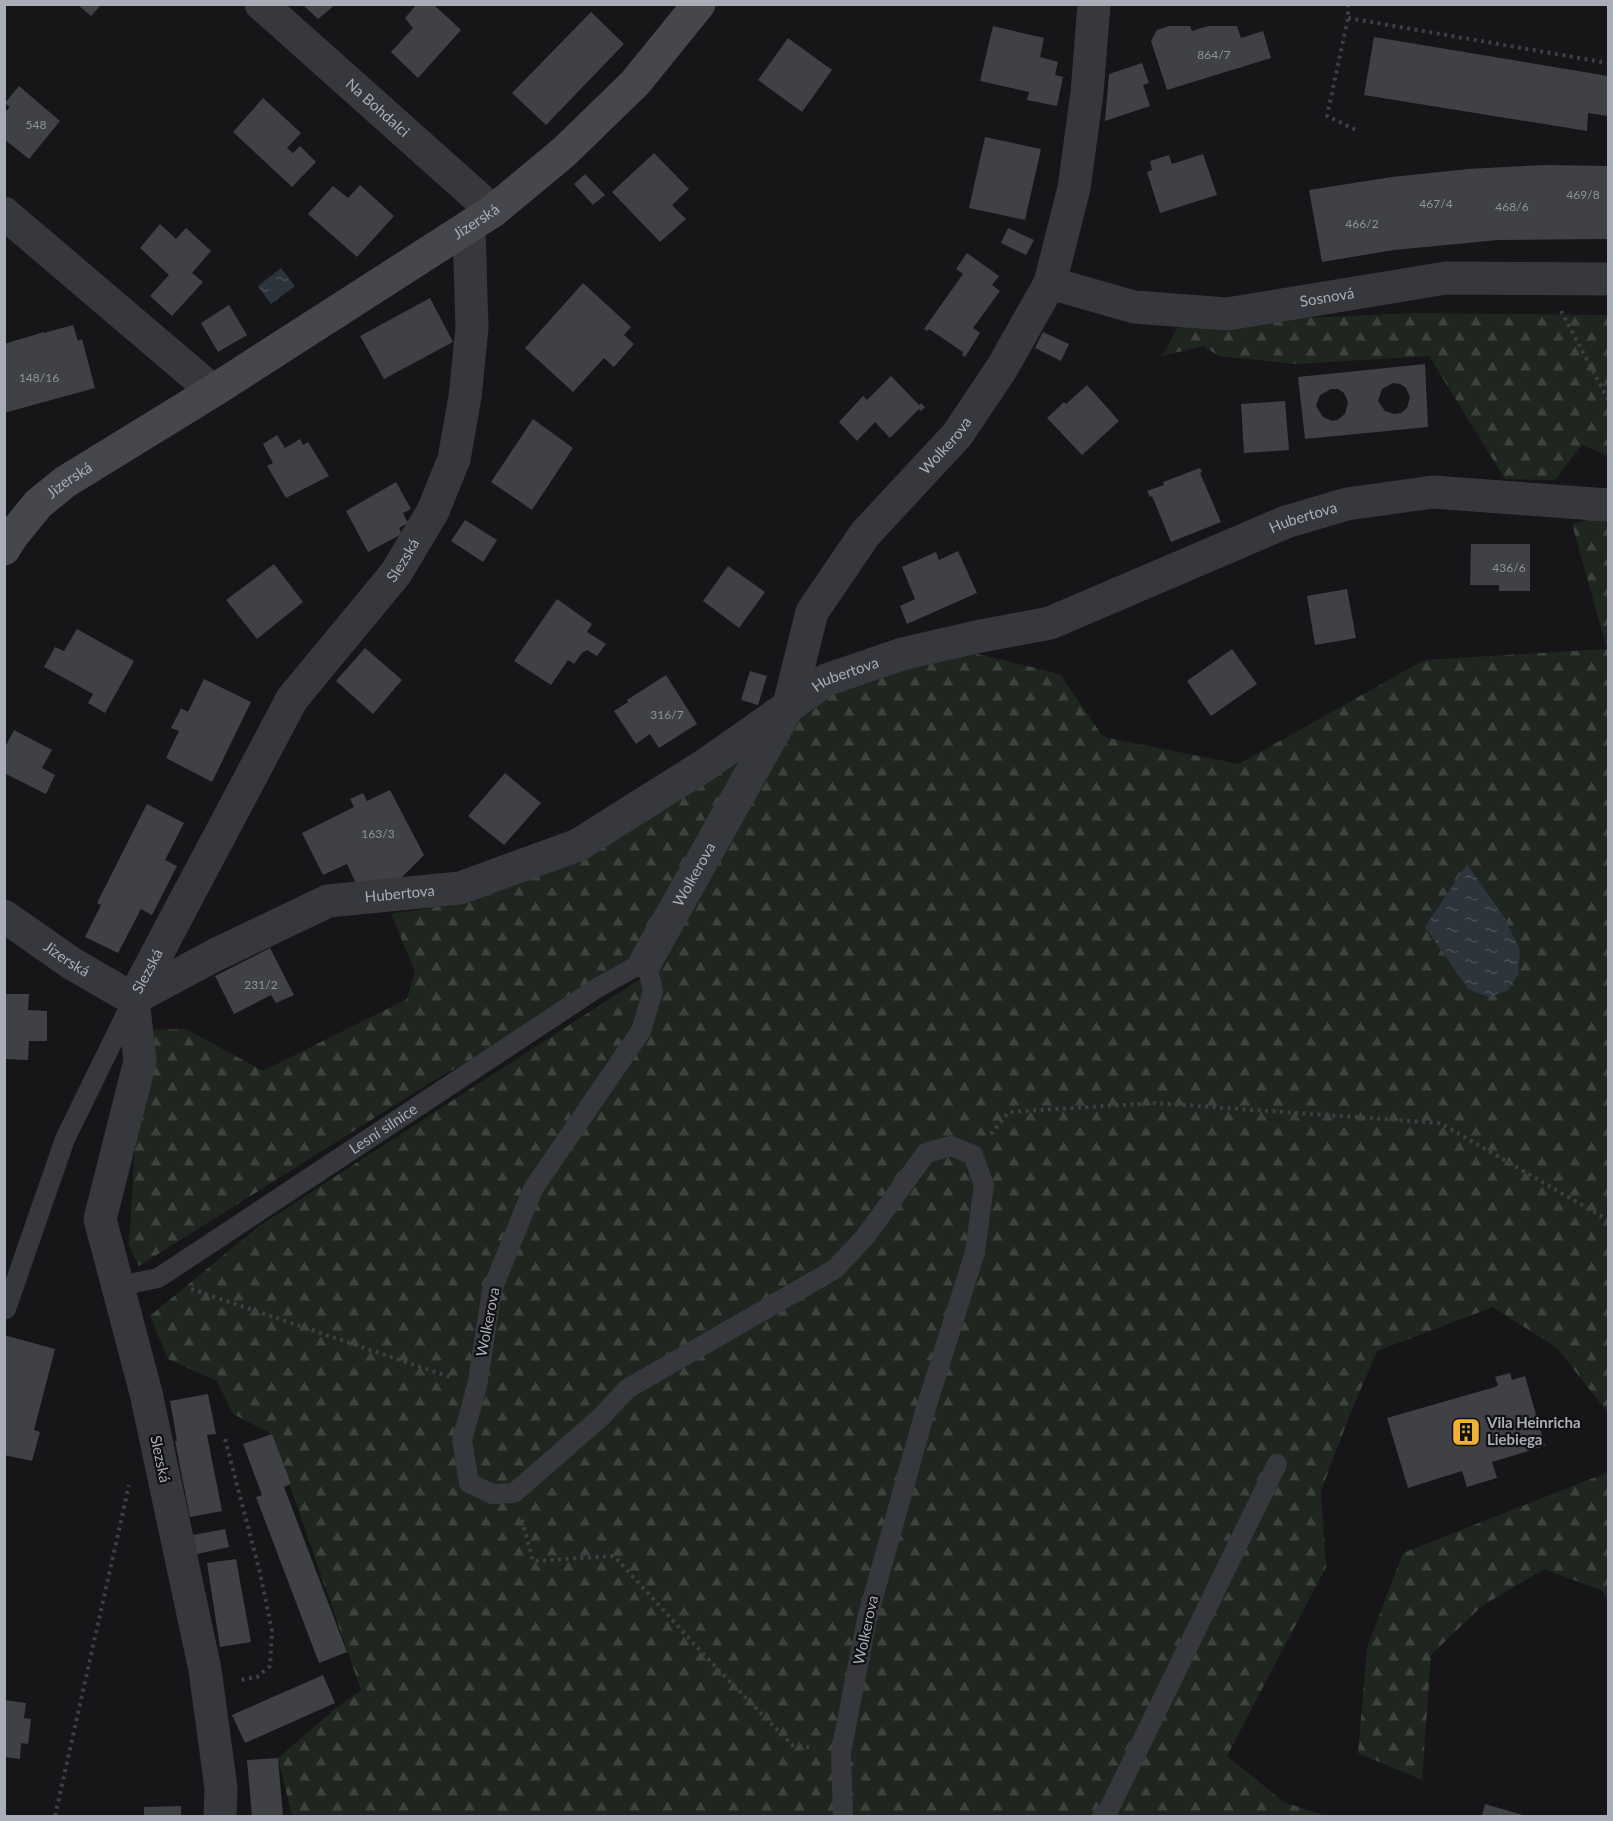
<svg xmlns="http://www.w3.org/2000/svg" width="1613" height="1821" font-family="Lato,sans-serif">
  <defs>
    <pattern id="forest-firs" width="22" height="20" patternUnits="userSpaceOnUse" patternTransform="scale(1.5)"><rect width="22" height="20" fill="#1e261f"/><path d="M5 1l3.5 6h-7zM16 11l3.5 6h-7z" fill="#3c433d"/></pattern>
    <pattern id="water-ripples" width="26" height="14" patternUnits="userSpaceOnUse" patternTransform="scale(1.5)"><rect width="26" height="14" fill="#2c353c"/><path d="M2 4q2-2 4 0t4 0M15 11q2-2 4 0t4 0" fill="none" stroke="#485056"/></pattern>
  </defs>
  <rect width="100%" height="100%" fill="#161618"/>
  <g fill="url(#forest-firs)">
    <polygon points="1417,313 1608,315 1608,456 1582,445 1555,480 1505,479 1429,356 1295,364 1219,356 1203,346 1162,356 1180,323"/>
    <polygon points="1608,515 1608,1413 1557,1348 1493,1307 1377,1351 1349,1417 1321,1491 1326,1567 1227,1756 1284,1802 1326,1816 292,1816 278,1758 336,1708 361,1690 272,1434 233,1414 217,1381 168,1359 150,1316 259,1226 651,972 801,709 857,682 965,651 1060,674 1103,737 1239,764 1424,660 1607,649 1572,524"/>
    <polygon points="753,747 638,954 597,988 433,1081 139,1266 129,1245 142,1030 186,1029 263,1071 407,999 415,972 391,914 461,903"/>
    <polygon points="1608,1470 1608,1603 1603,1591 1544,1569 1482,1606 1431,1655 1422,1780 1358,1753 1367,1648 1403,1553 1606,1473"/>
  </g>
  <g fill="url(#water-ripples)">
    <polygon points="281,268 295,286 271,304 258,286"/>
    <polygon points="1467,864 1504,917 1520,950 1518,975 1507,991 1488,997 1468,989 1425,927"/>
  </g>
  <g fill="#404145" fill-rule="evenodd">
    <polygon points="302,4 336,4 318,19"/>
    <polygon points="417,4 433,4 461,30 418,78 391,52 413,28 405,18"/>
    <polygon points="78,5 101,5 91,16"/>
    <polygon points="591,12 624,44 546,125 512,93"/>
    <polygon points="993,26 1044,38 1040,57 1058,62 1055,75 1063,77 1057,106 1027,100 1029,92 980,81"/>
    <polygon points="1169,26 1190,26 1192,31 1208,26 1237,26 1241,38 1263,31 1271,58 1167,90 1151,41 1157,30"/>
    <polygon points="1374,37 1608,76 1608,116 1588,113 1587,131 1364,95"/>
    <polygon points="788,38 832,70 802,112 758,80"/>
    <polygon points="1142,63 1149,83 1143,85 1150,106 1105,121 1109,74"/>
    <polygon points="19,86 60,121 29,159 4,139 4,113 10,107 5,103"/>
    <polygon points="263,98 301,133 287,148 293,153 300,146 316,162 292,187 233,132"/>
    <polygon points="985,137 1041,149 1025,220 969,208"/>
    <polygon points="654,153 689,189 672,205 686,219 660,242 612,192"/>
    <polygon points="1203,154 1217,195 1160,213 1147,172 1152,170 1150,161 1169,155 1172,164"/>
    <polygon points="1545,165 1608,166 1608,239 1498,240 1394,250 1322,262 1309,190 1392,177 1468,169"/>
    <polygon points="585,174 605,195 593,205 574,184"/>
    <polygon points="360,185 394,216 357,257 308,214 333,186 348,198"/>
    <polygon points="160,224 176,239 186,228 211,251 192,273 203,282 172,316 150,296 169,275 140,248"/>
    <polygon points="1008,228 1034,240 1026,255 1001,243"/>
    <polygon points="967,253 999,276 992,285 1000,291 973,328 980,333 965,357 962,355 963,352 929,329 928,331 924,329 963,274 956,269"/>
    <polygon points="583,283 631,327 624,335 634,344 614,367 604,358 573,392 525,348"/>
    <polygon points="430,298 453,342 384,379 360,336"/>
    <polygon points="229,305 247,335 218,352 201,323"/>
    <polygon points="73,325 78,341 82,339 95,388 4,413 4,344 44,332 44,333"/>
    <polygon points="1043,332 1069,344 1061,361 1035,348"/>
    <path d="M1425,364l3,63 -123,12 -7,-62zM1393,383l7,1 6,4 4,9 -3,11 -6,5 -7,1 -9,-3 -7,-10 4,-12zM1331,389h7l6,4 4,9 -3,12 -8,6 -5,1 -9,-4 -7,-11 4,-11z"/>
    <polygon points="891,376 919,405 921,403 925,407 921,411 919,409 890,438 875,422 857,441 839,422 863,396 867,400"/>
    <polygon points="1087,385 1119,421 1082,455 1047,418 1064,402 1066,404"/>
    <polygon points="1285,401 1289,450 1244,453 1241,404"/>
    <polygon points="533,419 573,448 532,510 491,482"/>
    <polygon points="277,435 285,448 300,439 303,445 308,442 329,476 286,498 267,466 273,463 263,444"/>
    <polygon points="1200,468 1202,472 1200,473 1221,522 1171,542 1152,496 1150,497 1147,491 1164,485 1163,482"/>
    <polygon points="396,482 411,509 403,513 408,523 399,528 402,534 368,552 346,511"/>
    <polygon points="465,520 497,540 483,562 451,541"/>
    <polygon points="1471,544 1530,544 1530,591 1499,591 1499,585 1470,585"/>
    <polygon points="958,551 977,593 907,624 900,606 915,599 902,567 936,552 939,560"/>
    <polygon points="274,564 303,602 257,639 226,600"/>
    <polygon points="728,566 765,592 739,628 703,601"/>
    <polygon points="1347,589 1356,638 1315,645 1307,596"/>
    <polygon points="557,599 592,624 587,632 606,644 597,656 587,650 582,653 574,664 568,660 551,685 514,661"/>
    <polygon points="77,629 134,661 105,713 88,703 93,694 44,667 55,647 64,651"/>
    <polygon points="365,648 402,680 373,714 336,681"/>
    <polygon points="1232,649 1257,684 1211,716 1187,681"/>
    <polygon points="750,671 767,676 758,705 741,700"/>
    <polygon points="666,675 697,724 659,748 650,734 636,744 614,711 628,702 627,700"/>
    <polygon points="204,679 251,702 212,782 166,758 179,731 171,728 181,708 188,712"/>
    <polygon points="14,730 52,750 42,768 55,775 46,794 4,773 4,749"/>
    <polygon points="505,773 541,803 504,845 468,816"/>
    <polygon points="390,790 424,855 397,882 358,888 347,864 323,875 302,833 354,807 350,799 363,793 367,801"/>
    <polygon points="147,804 184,823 165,860 177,866 152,915 141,909 118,953 85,937 101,905 97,903"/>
    <polygon points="270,948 294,995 276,1003 271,995 234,1014 215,976"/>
    <polygon points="4,994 29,994 28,1010 47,1011 47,1041 29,1041 28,1060 4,1059"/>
    <polygon points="4,1335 55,1349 34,1430 40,1432 32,1461 4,1455"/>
    <polygon points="1510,1373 1512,1380 1525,1376 1545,1446 1492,1462 1497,1478 1467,1487 1462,1471 1408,1488 1387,1418 1495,1387 1498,1385 1495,1377"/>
    <polygon points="208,1394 216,1434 207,1435 222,1511 190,1517 175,1441 177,1441 170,1401"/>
    <polygon points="272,1434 291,1484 284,1487 347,1652 319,1663 256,1497 262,1495 243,1444"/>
    <polygon points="225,1529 229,1547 197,1554 193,1535"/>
    <polygon points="236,1559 251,1642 220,1647 207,1563"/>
    <polygon points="323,1675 335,1703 245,1743 232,1715"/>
    <polygon points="4,1700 26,1703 24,1718 31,1719 28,1744 21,1743 20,1759 4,1757"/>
    <polygon points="278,1758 283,1816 252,1816 247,1760"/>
    <polygon points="1485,1804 1526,1816 1482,1816"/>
    <polygon points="181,1806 181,1816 144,1816 144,1807"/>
  </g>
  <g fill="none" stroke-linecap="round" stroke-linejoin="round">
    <g stroke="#3d3f44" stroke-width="4" stroke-dasharray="3 4.5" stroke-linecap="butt">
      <polyline points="1348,4 1348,18 1327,116 1358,131"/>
      <polyline points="1348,18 1608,63"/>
      <polyline points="1561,311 1608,399"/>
      <polyline points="991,1134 1009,1112 1153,1103 1440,1123 1608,1220"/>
      <polyline points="191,1289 450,1377"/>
      <polyline points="225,1439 260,1573 272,1631 270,1666 257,1677 241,1680"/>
      <polyline points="522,1520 533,1561 614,1556 708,1659 792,1745 814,1748"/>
      <polyline points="55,1816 129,1485"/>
    </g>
    <g stroke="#37383d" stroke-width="20">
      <path id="s1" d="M119,1286l39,-8 439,-290 49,-27 7,30 -12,40 -108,158 -41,101 -15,96 -15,54 7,43 23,11 22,-1 87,-76 26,-28 208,-120 30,-32 61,-84 25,-7 22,9 11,30 -9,67 -49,156 -59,211 -26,133 2,64"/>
      <polyline points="6,1309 65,1139 131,1004"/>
      <polyline points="1102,1816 1109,1809 1277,1464"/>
    </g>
    <g stroke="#37383d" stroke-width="33">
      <path id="s2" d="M261,4l232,207"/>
      <polyline points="4,213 213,391"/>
      <path id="s3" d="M1050,283l84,24 93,7 219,-36 162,1"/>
      <path id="s4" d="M4,916l67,47 62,36 82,-44 113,-54 132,-13 118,-43 127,-80 121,-85 76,-26 74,-17 74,-14 236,-101 61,-18 86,-12 175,13"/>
      <path id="s5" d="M646,961l143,-256 23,-93 53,-78 92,-99 45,-67 48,-85 24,-95 13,-95 7,-89"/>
      <path id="s6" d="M220,1816l1,-28 -16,-118 -59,-277 -46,-174 40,-158 -7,-62 159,-300 104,-126 37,-62 21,-52 11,-62 7,-69 -3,-100"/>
    </g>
    <path stroke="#45474d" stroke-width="33" id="s7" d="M4,549l8,-13 26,-32 27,-22 148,-91 280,-180 71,-59 71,-69 64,-79"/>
  </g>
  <defs>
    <g id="building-square" transform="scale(1.5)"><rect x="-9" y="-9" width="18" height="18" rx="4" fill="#f2b134" stroke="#111113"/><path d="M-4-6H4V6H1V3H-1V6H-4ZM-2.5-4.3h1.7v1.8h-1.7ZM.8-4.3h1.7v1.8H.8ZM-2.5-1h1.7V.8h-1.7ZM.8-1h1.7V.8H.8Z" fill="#111"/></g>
  </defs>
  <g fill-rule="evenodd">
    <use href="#building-square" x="1466" y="1432"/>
  </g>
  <g text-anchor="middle" stroke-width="4.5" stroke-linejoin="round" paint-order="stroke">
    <g font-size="12" fill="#8e929b">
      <text x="1214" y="59">864/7</text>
      <text x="36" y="129">548</text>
      <text x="1583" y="199">469/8</text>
      <text x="1436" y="208">467/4</text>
      <text x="1512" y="211">468/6</text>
      <text x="1362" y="228">466/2</text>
      <text x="39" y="382">148/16</text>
      <text x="1509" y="572">436/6</text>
      <text x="667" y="719">316/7</text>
      <text x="378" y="838">163/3</text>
      <text x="261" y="989">231/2</text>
    </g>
    <g font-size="15" fill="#a8adb8" stroke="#111113">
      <text dy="5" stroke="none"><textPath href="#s2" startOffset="156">Na Bohdalci</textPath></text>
      <text dy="5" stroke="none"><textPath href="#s7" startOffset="578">Jizerská</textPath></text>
      <text dy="5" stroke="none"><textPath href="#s3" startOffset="282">Sosnová</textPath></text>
      <text dy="5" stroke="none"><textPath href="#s5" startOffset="603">Wolkerova</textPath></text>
      <text dy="5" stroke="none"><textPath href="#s7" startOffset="96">Jizerská</textPath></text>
      <text dy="5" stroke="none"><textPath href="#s4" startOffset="1434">Hubertova</textPath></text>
      <text dy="5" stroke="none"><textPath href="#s6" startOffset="1353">Slezská</textPath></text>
      <text dy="5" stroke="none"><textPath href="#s4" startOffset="948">Hubertova</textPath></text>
      <text dy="5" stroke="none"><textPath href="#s5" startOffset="99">Wolkerova</textPath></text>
      <text dy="5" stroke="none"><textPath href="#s4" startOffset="444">Hubertova</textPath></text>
      <text dy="5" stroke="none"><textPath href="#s4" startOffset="76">Jizerská</textPath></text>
      <text dy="5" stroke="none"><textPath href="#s6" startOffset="867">Slezská</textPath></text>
      <text dy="5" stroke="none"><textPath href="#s1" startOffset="310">Lesní silnice</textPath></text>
      <text transform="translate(488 1322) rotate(-79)" y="5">Wolkerova</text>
      <text transform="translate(160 1459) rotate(78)" y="5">Slezská</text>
      <text transform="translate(866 1630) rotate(-78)" y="5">Wolkerova</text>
    </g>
    <g font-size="15" font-weight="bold" fill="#a8adb8" stroke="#111113" text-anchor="start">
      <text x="1487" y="1428">Vila Heinricha<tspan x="1487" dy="17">Liebiega</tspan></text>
    </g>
  </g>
  <rect width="1613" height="1821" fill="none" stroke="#a8adb8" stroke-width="12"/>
</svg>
